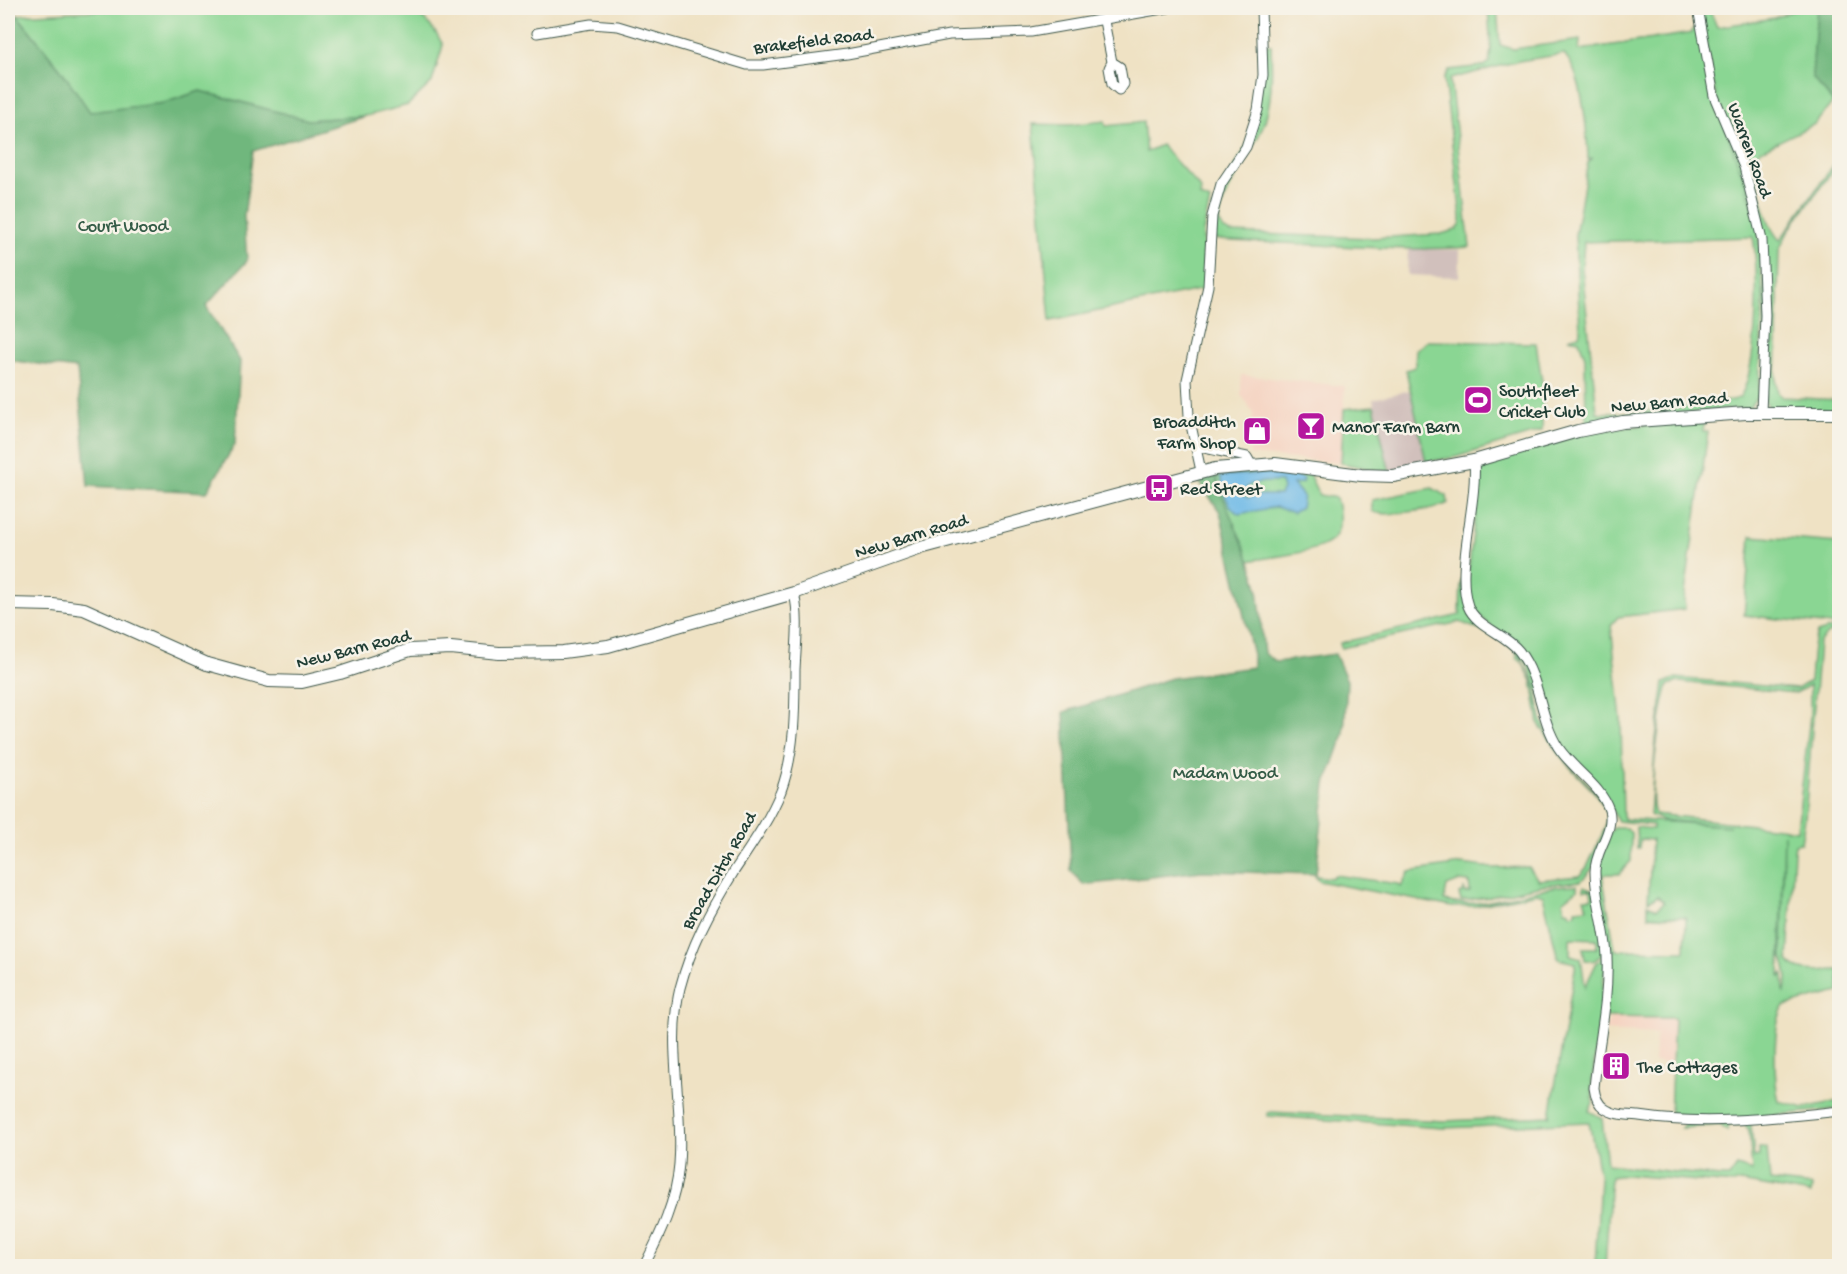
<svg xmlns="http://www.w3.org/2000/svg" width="1847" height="1274" font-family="'Gochi Hand',sans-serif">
  <rect width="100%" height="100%" fill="#f7f3e8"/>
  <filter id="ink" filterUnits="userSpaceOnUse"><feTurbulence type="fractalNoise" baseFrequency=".0167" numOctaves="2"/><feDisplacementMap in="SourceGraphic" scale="12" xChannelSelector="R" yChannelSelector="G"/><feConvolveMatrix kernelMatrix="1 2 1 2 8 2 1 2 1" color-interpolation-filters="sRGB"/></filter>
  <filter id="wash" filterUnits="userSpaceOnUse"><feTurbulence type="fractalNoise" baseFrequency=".008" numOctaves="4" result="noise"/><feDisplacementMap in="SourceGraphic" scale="24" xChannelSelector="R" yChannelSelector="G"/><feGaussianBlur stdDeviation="1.35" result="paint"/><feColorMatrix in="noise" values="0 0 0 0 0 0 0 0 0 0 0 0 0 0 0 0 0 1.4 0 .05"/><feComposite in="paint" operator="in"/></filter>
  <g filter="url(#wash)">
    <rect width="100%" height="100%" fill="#efe2c4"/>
    <g fill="#f5d3c1">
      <polygon points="1241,375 1345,386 1341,463 1250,455 1253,412 1241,395"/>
      <polygon points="1611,1017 1674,1018 1671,1064 1654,1062 1656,1034 1604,1031"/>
    </g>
    <g fill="#d1c0bc">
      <polygon points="1408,249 1460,250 1459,277 1407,275"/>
      <polygon points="1411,390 1426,466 1390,473 1373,399"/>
    </g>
    <g fill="#8ad693" stroke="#548a64" stroke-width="1.5" fill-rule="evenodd">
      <path d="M146,8h238c32,4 43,6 59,37l-11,37 -24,23 -42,11 -58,4 -108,-29 -36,12 -74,10 -28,-42 -45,-56z"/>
      <path d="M1488,8h9l3,37 13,4 67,-9 -1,10 113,-17 1,-4 5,-3 15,72 27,62 18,65 5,71 -4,98 -10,14 -163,14 -1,-65 -6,-17 -11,-2 11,-3 1,-5 -5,-95 13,-73 5,-4 -5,1c-1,-28 -5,-85 -24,-105l-45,7 -69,18 20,168c-57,4 -113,0 -170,-3 -30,-2 -58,-1 -87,-5v-31l39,-73 13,-91 6,1c1,28 2,57 -9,84 -12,26 -42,66 -43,93l5,8 7,3 142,5 68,-4 15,-4 5,-7v-6l-17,-139 5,-8 34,-4 6,-4 2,-12zM1753,237c6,33 5,133 -13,160 -10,8 -129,19 -143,15l-15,-144 2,-26z"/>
      <path d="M1699,8h10l8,19 57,-9 25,-10h18l-5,69 21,25 -18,22 -56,27c-9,16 7,77 21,89l59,-83v5l-50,68 -10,20 -3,132 2,11 4,4 57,3v10l-68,-2 -6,-6v-161l-48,-138z"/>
      <polygon points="1105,121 1106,126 1143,122 1146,152 1161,145 1201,189 1200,197 1210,201 1203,232 1204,289 1050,321 1033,124 1069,125"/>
      <polygon points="1427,341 1536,343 1543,388 1542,431 1456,457 1426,462 1406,370 1415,367 1416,350"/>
      <polygon points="1374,406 1390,473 1341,463 1344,409"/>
      <path d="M1705,418l-2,13 5,1 -24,168 1,9 -67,8 -7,8 10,95 2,99 107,7 -68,-6 -12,-5 6,-76 8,-56 12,-5 121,11 13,-8 3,-36 4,-12 22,-7v8l-10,-1 -10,9 -14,176 -4,25 -6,1 -1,7 -6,109c9,15 36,10 51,10v22l-55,14c-12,16 -10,76 -5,95l25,7 35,-7v8l-106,10 -63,-4 4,-97 -69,-1 3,-33 -11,-111 12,-40 5,-5h13l4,5v28l-12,13h-17l13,76 70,1 1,-34 -38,-1v-12l9,5 7,-7 -6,-6 -10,5 4,-61 -12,-1 -1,9h-2l-1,-21 17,2v-4l-35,-4 -21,-39 -35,-33 -35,-87 -55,-54 -5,-24 14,-120 104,-32zM1679,682l117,11 14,-8v31l-13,114 -142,-16c-8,-17 6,-108 13,-129zM1784,833l-2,124c5,17 7,20 2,37l-1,-21 -3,4z"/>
      <path d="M1249,471l59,1 11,23 17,3c12,43 -7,49 -44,56 -17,3 -34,5 -50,8l-26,-86z"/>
      <path d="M1432,488l15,8 1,7c-10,6 -67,15 -76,8v-11z"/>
      <polygon points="1751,536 1839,543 1839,626 1744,615"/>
      <path d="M1461,579l9,36 46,34 19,36 6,33 6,13 22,33 30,31 8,15 1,17 -16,42 -11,12 -39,4 -52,12 -29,4 -2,-7 5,-2v-4l1,5 5,-1 -1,-10 -9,-1 -13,5 -3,15c44,11 88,-17 133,-16v5l-14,11 2,9 5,1 1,3 5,-1v-4l11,-1 -3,-10h8l-1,-8h-7v-4l11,4 10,62 -11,9 -9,-1 -2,-12h14v-9l-27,-1v17l11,3 4,29 11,-23 7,-7 3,1 -14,126 1,19 -4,8 13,7 5,46 113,13h9l8,-11 15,5 -3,-41 -4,-5h-16l-2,6 -8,-6 -38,3 3,-4 64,-3 3,3 3,33 5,-1v-8h8l3,33 42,5 -1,8 -71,-12 -6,2 -108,-9 -15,2 -6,89h-10l5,-88 -11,-56 -146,6 -175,-12 -1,-3 4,-1 174,9 105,-5 26,-153 -18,-4 -15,-64 -6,-2 -61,13 -24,1 -133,-26 -4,-5 16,2 4,-3 63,9 3,3 8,-15 52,-8 32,4 36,-1 9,13 41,-4 8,-9 18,-39 2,-14 -2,-6 -10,-15 -29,-30 -27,-39 -7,-43 -9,-18 -6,-5 -1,-7 -21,-15 -35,-14 -119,26 -1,-5 120,-28z"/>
    </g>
    <g fill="#6fb77d" stroke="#477a58" stroke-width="1.5">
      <polygon points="1817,8 1839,8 1839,91 1833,102 1812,77"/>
      <polygon points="17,15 62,71 90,112 164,103 200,91 308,120 366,116 253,151 244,216 247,261 206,306 240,361 235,444 207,492 88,486 77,369 8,360 8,16"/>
      <path d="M1216,476c10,37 32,70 41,108 4,22 4,47 7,69l12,9 59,-8 12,27 -3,53 -18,50 -10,90 -114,-3 -118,14 -13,-14 -7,-159 108,-34 81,-11v-12l-33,-143 -22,-32z"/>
    </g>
    <path fill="#6db9e7" stroke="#467b8e" stroke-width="1.5" fill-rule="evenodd" d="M1264,473h28l11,6 -1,4 -9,1 10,12 -2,12 -8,5 -17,-6 -37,7c-14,-9 -15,-23 -19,-38zM1265,482h16l2,7 -3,6h-24l-8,3 -7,-5 10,-9z"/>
  </g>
  <g filter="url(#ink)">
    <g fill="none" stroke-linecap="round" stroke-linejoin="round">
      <g stroke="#3e564a" stroke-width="11">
        <g id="minor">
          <polyline points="1698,8 1714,96 1744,167 1762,240 1765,315 1761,412"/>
          <polyline points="1104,21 1112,62 1109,68 1112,84 1119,90 1123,84 1120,67 1112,62"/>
          <polyline points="537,33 591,24 618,26 747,65 763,65 847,54 949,35 1031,32 1168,8"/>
          <polyline points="1195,446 1247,457 1251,464"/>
          <path d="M1474,461c4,43 -19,107 -6,145 8,21 37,27 51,45 22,28 20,66 39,96 14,22 43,38 51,63 6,21 -14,40 -14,61 0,29 11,57 12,86 2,44 -9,88 -13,131 1,8 3,15 10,20 9,7 23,7 35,8 66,10 134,2 201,-5"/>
          <polyline points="1201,471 1189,416 1187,380 1208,286 1212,216 1221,184 1246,147 1258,110 1263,75 1261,8"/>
          <path d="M644,1266c17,-33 32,-64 35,-102 5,-58 -13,-118 1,-176 11,-42 30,-78 53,-115 17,-26 36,-52 48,-82 14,-38 14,-81 14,-121 1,-25 5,-52 -1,-77"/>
        </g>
      </g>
      <g stroke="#3e564a" stroke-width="14">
        <polyline id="tertiary" points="8,604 53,605 84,609 207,664 269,681 302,682 340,673 410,650 451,648 499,653 563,652 608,646 794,593 924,547 1215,469 1275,464 1361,475 1393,476 1474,461 1578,431 1623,422 1746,413 1840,413"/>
      </g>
      <use href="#minor" stroke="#fff" stroke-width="9"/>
      <use href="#tertiary" stroke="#fff" stroke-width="12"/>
    </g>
  </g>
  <defs>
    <g id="stadium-square" transform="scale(1.5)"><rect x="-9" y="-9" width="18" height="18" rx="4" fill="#b5179e" stroke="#f7f3e8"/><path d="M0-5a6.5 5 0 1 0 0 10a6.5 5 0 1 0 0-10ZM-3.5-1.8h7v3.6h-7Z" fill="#fff"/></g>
    <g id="bar-square" transform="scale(1.5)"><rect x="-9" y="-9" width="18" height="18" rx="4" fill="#b5179e" stroke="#f7f3e8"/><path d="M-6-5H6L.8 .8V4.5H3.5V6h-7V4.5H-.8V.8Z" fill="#fff"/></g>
    <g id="shop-square" transform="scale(1.5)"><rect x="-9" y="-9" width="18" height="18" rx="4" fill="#b5179e" stroke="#f7f3e8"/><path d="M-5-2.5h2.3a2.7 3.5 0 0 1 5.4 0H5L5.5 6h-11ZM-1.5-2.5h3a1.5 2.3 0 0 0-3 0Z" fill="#fff"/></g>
    <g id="bus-square" transform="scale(1.5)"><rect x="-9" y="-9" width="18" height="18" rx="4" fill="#b5179e" stroke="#f7f3e8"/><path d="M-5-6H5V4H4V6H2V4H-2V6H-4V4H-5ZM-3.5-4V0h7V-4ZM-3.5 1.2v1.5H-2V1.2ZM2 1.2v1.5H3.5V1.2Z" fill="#fff"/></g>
    <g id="building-square" transform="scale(1.5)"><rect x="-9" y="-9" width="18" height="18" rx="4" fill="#b5179e" stroke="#f7f3e8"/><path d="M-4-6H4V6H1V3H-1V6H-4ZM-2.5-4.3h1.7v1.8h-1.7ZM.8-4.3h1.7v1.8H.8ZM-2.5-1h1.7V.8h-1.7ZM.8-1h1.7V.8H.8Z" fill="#fff"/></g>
  </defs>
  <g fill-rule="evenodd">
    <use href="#stadium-square" x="1478" y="400"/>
    <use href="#bar-square" x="1311" y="426"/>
    <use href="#shop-square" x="1257" y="431"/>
    <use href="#bus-square" x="1159" y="488"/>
    <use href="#building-square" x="1616" y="1066"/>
  </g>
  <g text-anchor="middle" stroke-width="5" stroke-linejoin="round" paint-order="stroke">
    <g font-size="18" fill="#1f3d34" stroke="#f7f3e8">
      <text transform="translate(813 40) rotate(-7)" y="6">Brakefield Road</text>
      <text transform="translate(1751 150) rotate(70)" y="6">Warren Road</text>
      <text transform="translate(1669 401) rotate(-5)" y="6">New Barn Road</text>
      <text transform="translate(911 535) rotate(-17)" y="6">New Barn Road</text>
      <text transform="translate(353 648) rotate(-14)" y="6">New Barn Road</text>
      <text transform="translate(718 870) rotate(-60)" y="6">Broad Ditch Road</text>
    </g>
    <g font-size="18" fill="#345c47" stroke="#f7f3e8">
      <text x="123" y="231">Court Wood</text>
      <text x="1225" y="778">Madam Wood</text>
    </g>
    <g font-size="18" fill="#1f3d34" stroke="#f7f3e8" text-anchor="start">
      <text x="1499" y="396">Southfleet<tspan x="1499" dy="21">Cricket Club</tspan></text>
      <text x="1236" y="427" text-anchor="end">Broadditch<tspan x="1236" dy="21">Farm Shop</tspan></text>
      <text x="1332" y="432">Manor Farm Barn</text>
      <text x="1180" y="494">Red Street</text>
      <text x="1637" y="1072">The Cottages</text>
    </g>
  </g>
  <rect width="1847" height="1274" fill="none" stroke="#f7f3e8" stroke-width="30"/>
</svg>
